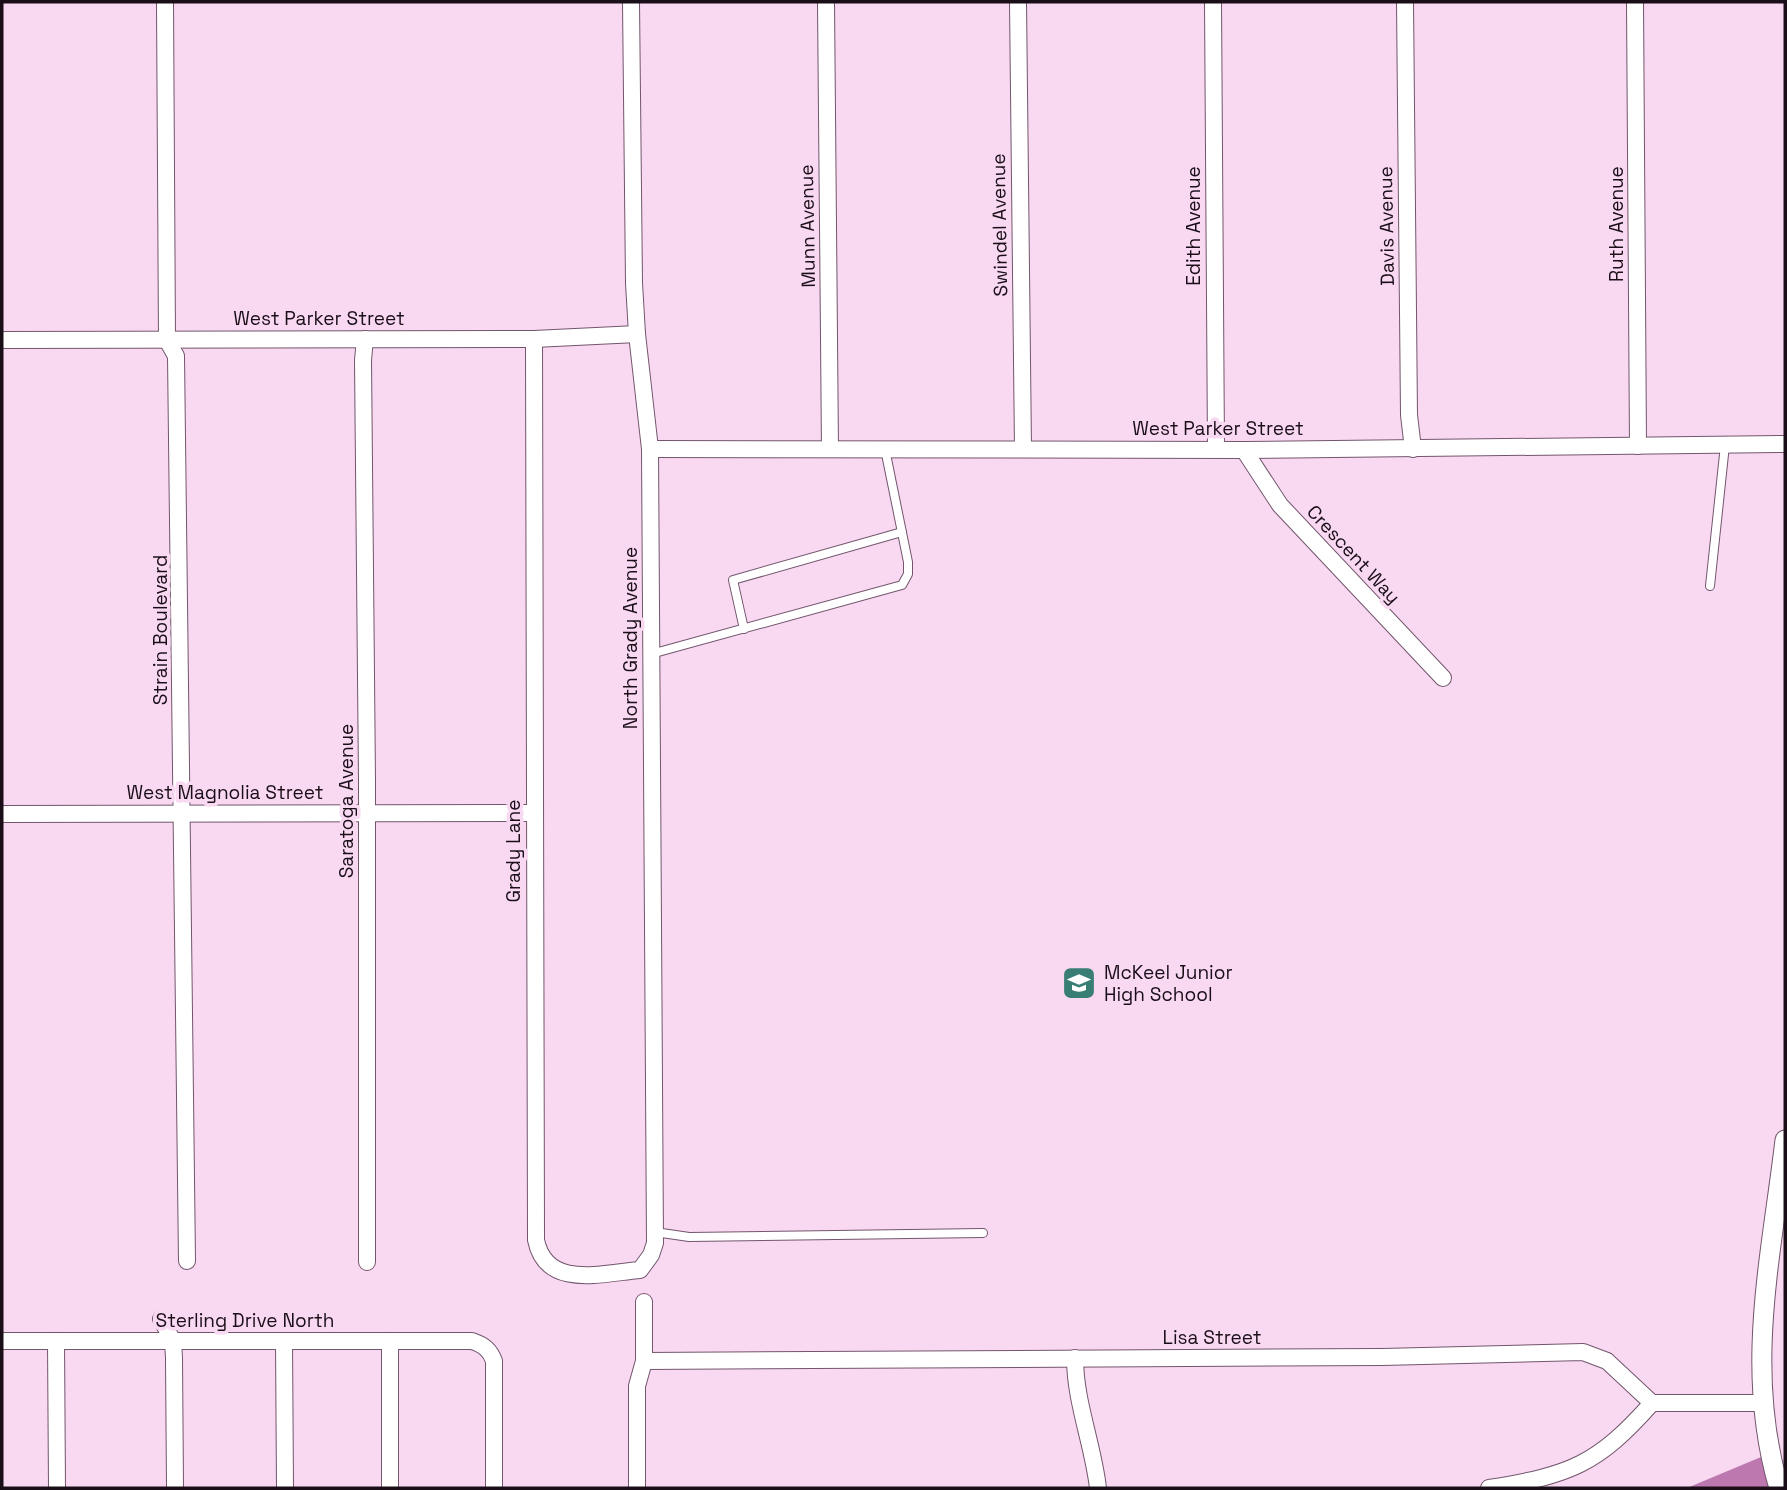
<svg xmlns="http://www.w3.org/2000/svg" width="1787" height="1490" font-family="'Space Grotesk',sans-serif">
  <rect width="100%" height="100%" fill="#f9d8f2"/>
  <polygon fill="#bd78b0" points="1761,1457 1770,1488 1687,1488"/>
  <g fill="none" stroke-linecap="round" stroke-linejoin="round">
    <g stroke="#72566c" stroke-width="10">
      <g id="service">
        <polyline points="1710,586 1725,445"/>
        <polyline points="744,629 733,580 902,532"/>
        <polyline points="651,654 902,585 908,574 908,562 885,449"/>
        <polyline points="655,1232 689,1237 983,1233"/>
      </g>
    </g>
    <g stroke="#72566c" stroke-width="18">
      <g id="minor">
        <polyline points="165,2 167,340 176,356 187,1261"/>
        <polyline points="826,2 830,449"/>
        <polyline points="1018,2 1023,449"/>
        <polyline points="1213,2 1216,449"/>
        <polyline points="1405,2 1409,415 1413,449"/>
        <polyline points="1635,2 1638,446"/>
        <polyline points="365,339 363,360 367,782 367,1262"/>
        <path d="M534,339l2,901c10,50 66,33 104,30l11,-15 4,-12 -5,-794 -13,-115 -3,-51 -3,-281"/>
        <polyline points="2,340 534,339 637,334"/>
        <polyline points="650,449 1244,450 1785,444"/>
        <polyline points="1244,450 1280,505 1443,678"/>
        <polyline points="2,814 533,813"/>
        <polyline points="161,1319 173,1341 174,1358 175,1488"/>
        <path d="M2,1341h470c12,4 18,9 22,20v127"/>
        <polyline points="56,1341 57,1488"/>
        <polyline points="284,1341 285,1488"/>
        <polyline points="390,1341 390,1488"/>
        <path d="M1075,1358c0,44 18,86 23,130"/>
        <polyline points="644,1361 1382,1357 1583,1352 1607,1361 1652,1403 1762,1403"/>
        <polyline points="637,1488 637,1386 644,1361 644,1302"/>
        <path d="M1489,1488c81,-13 108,-23 163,-85"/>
      </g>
    </g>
    <g stroke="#72566c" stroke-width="21">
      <path id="tertiary" d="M1779,1488c-35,-119 -8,-229 6,-348"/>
    </g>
    <use href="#service" stroke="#fff" stroke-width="8"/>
    <use href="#minor" stroke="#fff" stroke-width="16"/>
    <use href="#tertiary" stroke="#fff" stroke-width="19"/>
  </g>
  <defs>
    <g id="school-square" transform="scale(1.75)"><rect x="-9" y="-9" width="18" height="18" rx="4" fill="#387e75" stroke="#f9d8f2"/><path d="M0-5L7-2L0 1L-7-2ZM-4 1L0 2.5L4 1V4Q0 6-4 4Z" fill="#fff"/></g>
  </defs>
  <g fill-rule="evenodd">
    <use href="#school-square" x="1079" y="983"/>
  </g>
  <g text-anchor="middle" stroke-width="7" stroke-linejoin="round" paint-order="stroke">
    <g font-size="19" fill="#1a0f18" stroke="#f9d8f2">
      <text transform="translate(1616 224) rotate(-90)" y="7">Ruth Avenue</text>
      <text transform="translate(999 225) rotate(-91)" y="7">Swindel Avenue</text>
      <text transform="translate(807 226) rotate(-91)" y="7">Munn Avenue</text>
      <text transform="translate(1193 226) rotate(-90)" y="7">Edith Avenue</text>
      <text transform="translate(1386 226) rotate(-91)" y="7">Davis Avenue</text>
      <text x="319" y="325">West Parker Street</text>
      <text x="1218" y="435">West Parker Street</text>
      <text transform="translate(1354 554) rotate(47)" y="7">Crescent Way</text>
      <text transform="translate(160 630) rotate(-90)" y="7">Strain Boulevard</text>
      <text transform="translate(630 638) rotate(-90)" y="7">North Grady Avenue</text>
      <text x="225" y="799">West Magnolia Street</text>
      <text transform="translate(346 801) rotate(-90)" y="7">Saratoga Avenue</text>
      <text transform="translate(513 851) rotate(-90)" y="7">Grady Lane</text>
      <text x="245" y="1327">Sterling Drive North</text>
      <text x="1212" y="1344">Lisa Street</text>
    </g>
    <g font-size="19" fill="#1a0f18" stroke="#f9d8f2" text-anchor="start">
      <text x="1104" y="979">McKeel Junior<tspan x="1104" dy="22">High School</tspan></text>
    </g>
  </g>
  <rect width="1787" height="1490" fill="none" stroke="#1a0f18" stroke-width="7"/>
</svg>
